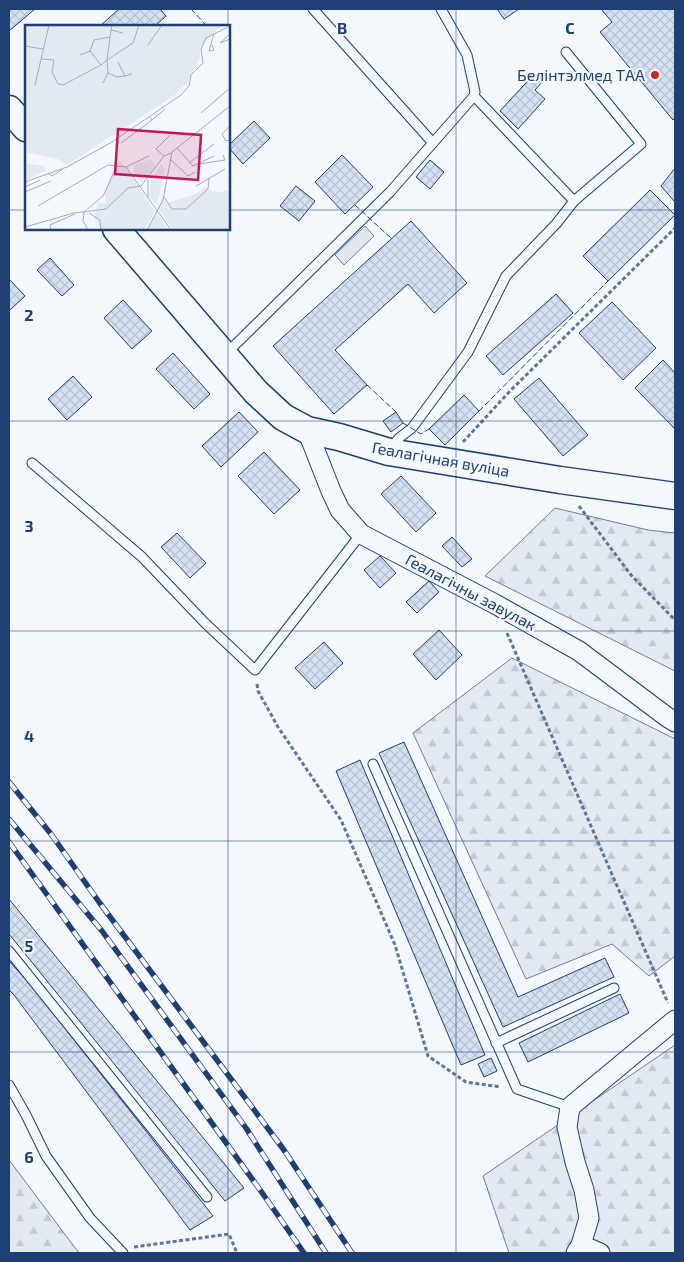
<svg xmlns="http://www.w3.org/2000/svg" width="684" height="1262" font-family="'Exo 2',sans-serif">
  <defs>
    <pattern id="forest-firs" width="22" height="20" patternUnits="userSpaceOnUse" patternTransform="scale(1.25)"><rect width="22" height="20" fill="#e3e9f0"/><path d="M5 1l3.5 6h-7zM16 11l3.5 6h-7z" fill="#c2c9d1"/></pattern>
    <pattern id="building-cross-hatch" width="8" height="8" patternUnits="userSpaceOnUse" patternTransform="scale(1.25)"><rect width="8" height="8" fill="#d5e0f0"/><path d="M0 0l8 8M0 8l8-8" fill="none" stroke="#b6c1d1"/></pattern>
  </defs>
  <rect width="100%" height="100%" fill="#f4f7fb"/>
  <g fill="url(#forest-firs)" stroke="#687fa3">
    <polygon points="555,508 648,530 675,533 675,671 485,576"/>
    <polygon points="512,658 675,739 675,956 649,976 612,944 526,979 413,733"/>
    <polygon points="675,1045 675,1253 509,1253 483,1176"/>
    <polygon points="9,1160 79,1253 9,1253"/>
  </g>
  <polygon fill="#e3e8f0" stroke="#687fa3" points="365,226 374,236 344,265 335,255"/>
  <g fill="url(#building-cross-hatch)" stroke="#1d3f73">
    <polygon points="9,9 35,9 9,31"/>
    <polygon points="119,9 160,9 166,16 155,26 100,26"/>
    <polygon points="497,9 519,9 504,19"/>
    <polygon points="601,9 673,9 675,11 675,117 673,120 600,32 612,22"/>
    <polygon points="535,73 544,80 535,90 545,99 518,129 500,111"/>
    <polygon points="254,121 270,138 243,164 229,148 229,145"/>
    <polygon points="342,155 373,187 345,214 315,182"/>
    <polygon points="430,160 444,172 430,189 416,177"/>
    <polygon points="675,168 675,202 661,186"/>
    <polygon points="296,186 315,201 299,221 280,206"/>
    <polygon points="650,190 675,215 608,281 583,256"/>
    <polygon points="411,221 467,283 434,313 408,284 335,350 367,385 334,414 273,346"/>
    <polygon points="50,258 74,285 62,296 37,270"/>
    <polygon points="9,279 25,296 9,311"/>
    <polygon points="556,294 573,313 503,375 486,356"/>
    <polygon points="123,300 152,331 132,349 104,318"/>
    <polygon points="612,302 656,348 623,380 579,333"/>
    <polygon points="173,353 210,394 194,409 156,369"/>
    <polygon points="663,360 675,373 675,429 635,388"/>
    <polygon points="73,376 92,397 67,420 48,399"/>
    <polygon points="539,378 588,435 563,456 514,399"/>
    <polygon points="464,395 479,411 445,445 429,429"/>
    <polygon points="239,412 258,432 221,467 202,446"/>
    <polygon points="396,412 403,423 391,432 383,421"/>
    <polygon points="264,452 300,490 274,514 238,476"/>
    <polygon points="401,476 436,513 416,532 381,494"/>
    <polygon points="177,533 206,563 190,578 161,547"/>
    <polygon points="452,537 472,559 462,567 442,546"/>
    <polygon points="380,556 396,573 380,588 364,570"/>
    <polygon points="429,581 439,592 417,613 406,602"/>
    <polygon points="439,630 462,655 436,680 413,654"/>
    <polygon points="324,642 343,663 315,689 295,668"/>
    <polygon points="404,742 518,997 605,958 614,977 503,1027 379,753"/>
    <polygon points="360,760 485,1055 461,1065 336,771"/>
    <polygon points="9,899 244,1188 225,1201 9,934"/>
    <polygon points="9,961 29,983 213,1216 190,1230 14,995 9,990"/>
    <polygon points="620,994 629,1013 528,1062 519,1043"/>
    <polygon points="491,1058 497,1071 484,1077 478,1064"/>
  </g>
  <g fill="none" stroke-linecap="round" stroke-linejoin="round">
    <g stroke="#1d3f73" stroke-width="11">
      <g id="lane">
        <polyline points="313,9 433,143"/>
        <polyline points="474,96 574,201"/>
        <polyline points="226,353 238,342 390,192 474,96 475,92 467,55 441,9"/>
        <polyline points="391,449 399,438 412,428 468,352 506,276 556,224 574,201 641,144 566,52"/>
        <polyline points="32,463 142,557 205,623 255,670 361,534"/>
        <polyline points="373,764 517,1089 570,1107"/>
        <polyline points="9,951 207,1197"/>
        <polyline points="496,1043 614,988"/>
        <polyline points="9,1085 26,1115 46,1156 90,1218 123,1253"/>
      </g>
    </g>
    <g stroke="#1d3f73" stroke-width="21">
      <g id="street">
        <polyline points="307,430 331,491 340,510 361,534 495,604 579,651 667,717 675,722"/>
        <polyline points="581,1245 600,1253"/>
        <polyline points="576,1253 581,1245 589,1218 584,1190 575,1162 567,1127 570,1107 675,1020"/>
      </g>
    </g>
    <g stroke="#1d3f73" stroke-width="29">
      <g id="secondary">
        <polyline points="9,109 26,128"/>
        <polyline points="116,229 256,392 283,417 307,430 339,437 389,452 560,480 675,496"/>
      </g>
    </g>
    <g stroke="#5e769c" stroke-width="3" stroke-dasharray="4 2.5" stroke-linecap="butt">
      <polyline points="463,442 510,391 675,228"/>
      <polyline points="579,506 631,575 675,620"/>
      <polyline points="507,633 668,1003"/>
      <polyline points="257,684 258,691 278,727 341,820 395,945 428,1056 466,1082 501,1087"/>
      <polyline points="134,1247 229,1234 237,1253"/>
    </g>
    <use href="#lane" stroke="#f4f7fb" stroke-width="9"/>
    <use href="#street" stroke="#f4f7fb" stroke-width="19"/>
    <use href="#secondary" stroke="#f4f7fb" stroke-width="26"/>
    <g stroke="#1d3f73" stroke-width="5.5">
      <g id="rail">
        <polyline points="9,782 51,834 99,902 284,1150 352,1253"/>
        <polyline points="9,819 102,931 246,1128 326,1253"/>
        <polyline points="9,842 263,1194 304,1253"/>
      </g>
    </g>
    <use href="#rail" stroke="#f4f7fb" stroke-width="4" stroke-dasharray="11" stroke-linecap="butt"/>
    <g stroke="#1d3f73" stroke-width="1" stroke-dasharray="6 2.5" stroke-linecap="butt">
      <polyline points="191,9 205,24"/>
      <polyline points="355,205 392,239"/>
      <polyline points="367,385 396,412"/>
      <polyline points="479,411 608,281"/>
      <polyline points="403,423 421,434 429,429"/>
    </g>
  </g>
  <path fill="none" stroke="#1d3f73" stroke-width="1" stroke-opacity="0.55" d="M228,9v17M456,9v1244M9,210h17M229,210h446M228,229v1024M9,421h666M9,631h666M9,841h666M9,1052h666"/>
  <circle fill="#c62828" stroke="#f4f7fb" stroke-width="2" cx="655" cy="75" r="5"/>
  <g text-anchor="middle" stroke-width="4" stroke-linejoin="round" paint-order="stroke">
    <g font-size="16" fill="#1d3f73" stroke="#f4f7fb" text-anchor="end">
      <text x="645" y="81">Белінтэлмед ТАА</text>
    </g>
    <g font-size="16" fill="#1d3f73" stroke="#f4f7fb">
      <text transform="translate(441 459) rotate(10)" y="6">Геалагічная вуліца</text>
      <text transform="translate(471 592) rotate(28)" y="6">Геалагічны завулак</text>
    </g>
  </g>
  <g transform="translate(25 25)">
    <rect width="205" height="205" fill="#f4f7fb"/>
    <path d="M0,0h201l-9,4 -17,18v10l-12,24 -13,14 -108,70 -9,-6 -33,-7zM126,134l4,7 -14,17 -7,-10v-8zM96,136l34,51 -11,18h-43l-7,-12 4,-16 8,2 -1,-11 10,-30zM0,138l18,3 3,4 -21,11zM136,139l4,5 -8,37 -8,-9 2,-16zM180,162l11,6 14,-3v40h-57l-15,-21 4,-11 5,5 27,-8zM132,188l11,17h-21z" fill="#e3e9f0"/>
    <path d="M27,0h129l-1,17 -14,53 -57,40 -71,-45z" fill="#e3e9f0"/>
    <path fill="none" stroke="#9eadc5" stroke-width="1" d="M87,0l-1,5 12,3M205,9l-10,9 10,-4M123,20l14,-20M187,20l2,5 -5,1 5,-18M0,21l18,3M65,26l4,-11 16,-3M55,30l10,-4 11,14 6,-5 4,-30M16,34l13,1 -2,12 6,12 5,1 38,-20M93,37l7,14 7,-2M83,48l9,4 8,-1M78,58l5,-10 -1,-13 26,-17 6,-18M10,60l14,-60M176,88l29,-25M127,95l13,-11M205,101l-8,8 4,7 4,-1v-8M96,118l31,-23 -3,-4M152,123l16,18 21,-10M139,131l-8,-7 14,-14M145,134l18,17 7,-4M164,138l25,-19M174,139l26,-4 -2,-5M101,142l45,63M101,142l23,-11M24,149l3,2 11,-7M123,155v17M0,157l42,-15 45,-25 69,-47 8,-9 2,-11 12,-12 -2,-14 5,-11 24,-12M116,161l23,-30 7,-3M171,161l29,-17M0,162l15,-7M0,167l26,-11M139,172l8,12h14l22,-20 1,-11M13,181l70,-41 18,2M59,187l19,-16 13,-28M59,187l-1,9 5,9M64,188l11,7 1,10M0,202l49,-14 32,-4 22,-21 13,-2M26,205l-1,-5 25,-11M122,205l16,-30 9,-48 58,-46"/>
    <path fill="#c2185b" fill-opacity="0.15" stroke="#c2185b" stroke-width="2.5" d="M93,104l83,6 -3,45 -83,-6z"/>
    <rect width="205" height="205" fill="none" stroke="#1d3f73" stroke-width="2.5"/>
  </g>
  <g font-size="16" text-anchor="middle" font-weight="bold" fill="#1d3f73" stroke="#f4f7fb" stroke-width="4" stroke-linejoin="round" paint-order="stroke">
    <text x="342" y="34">B</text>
    <text x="570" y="34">C</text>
    <text x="29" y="321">2</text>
    <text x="29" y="532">3</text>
    <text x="29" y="742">4</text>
    <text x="29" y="952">5</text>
    <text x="29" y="1163">6</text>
  </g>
  <rect width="684" height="1262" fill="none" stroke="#1d3f73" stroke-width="20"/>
</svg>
